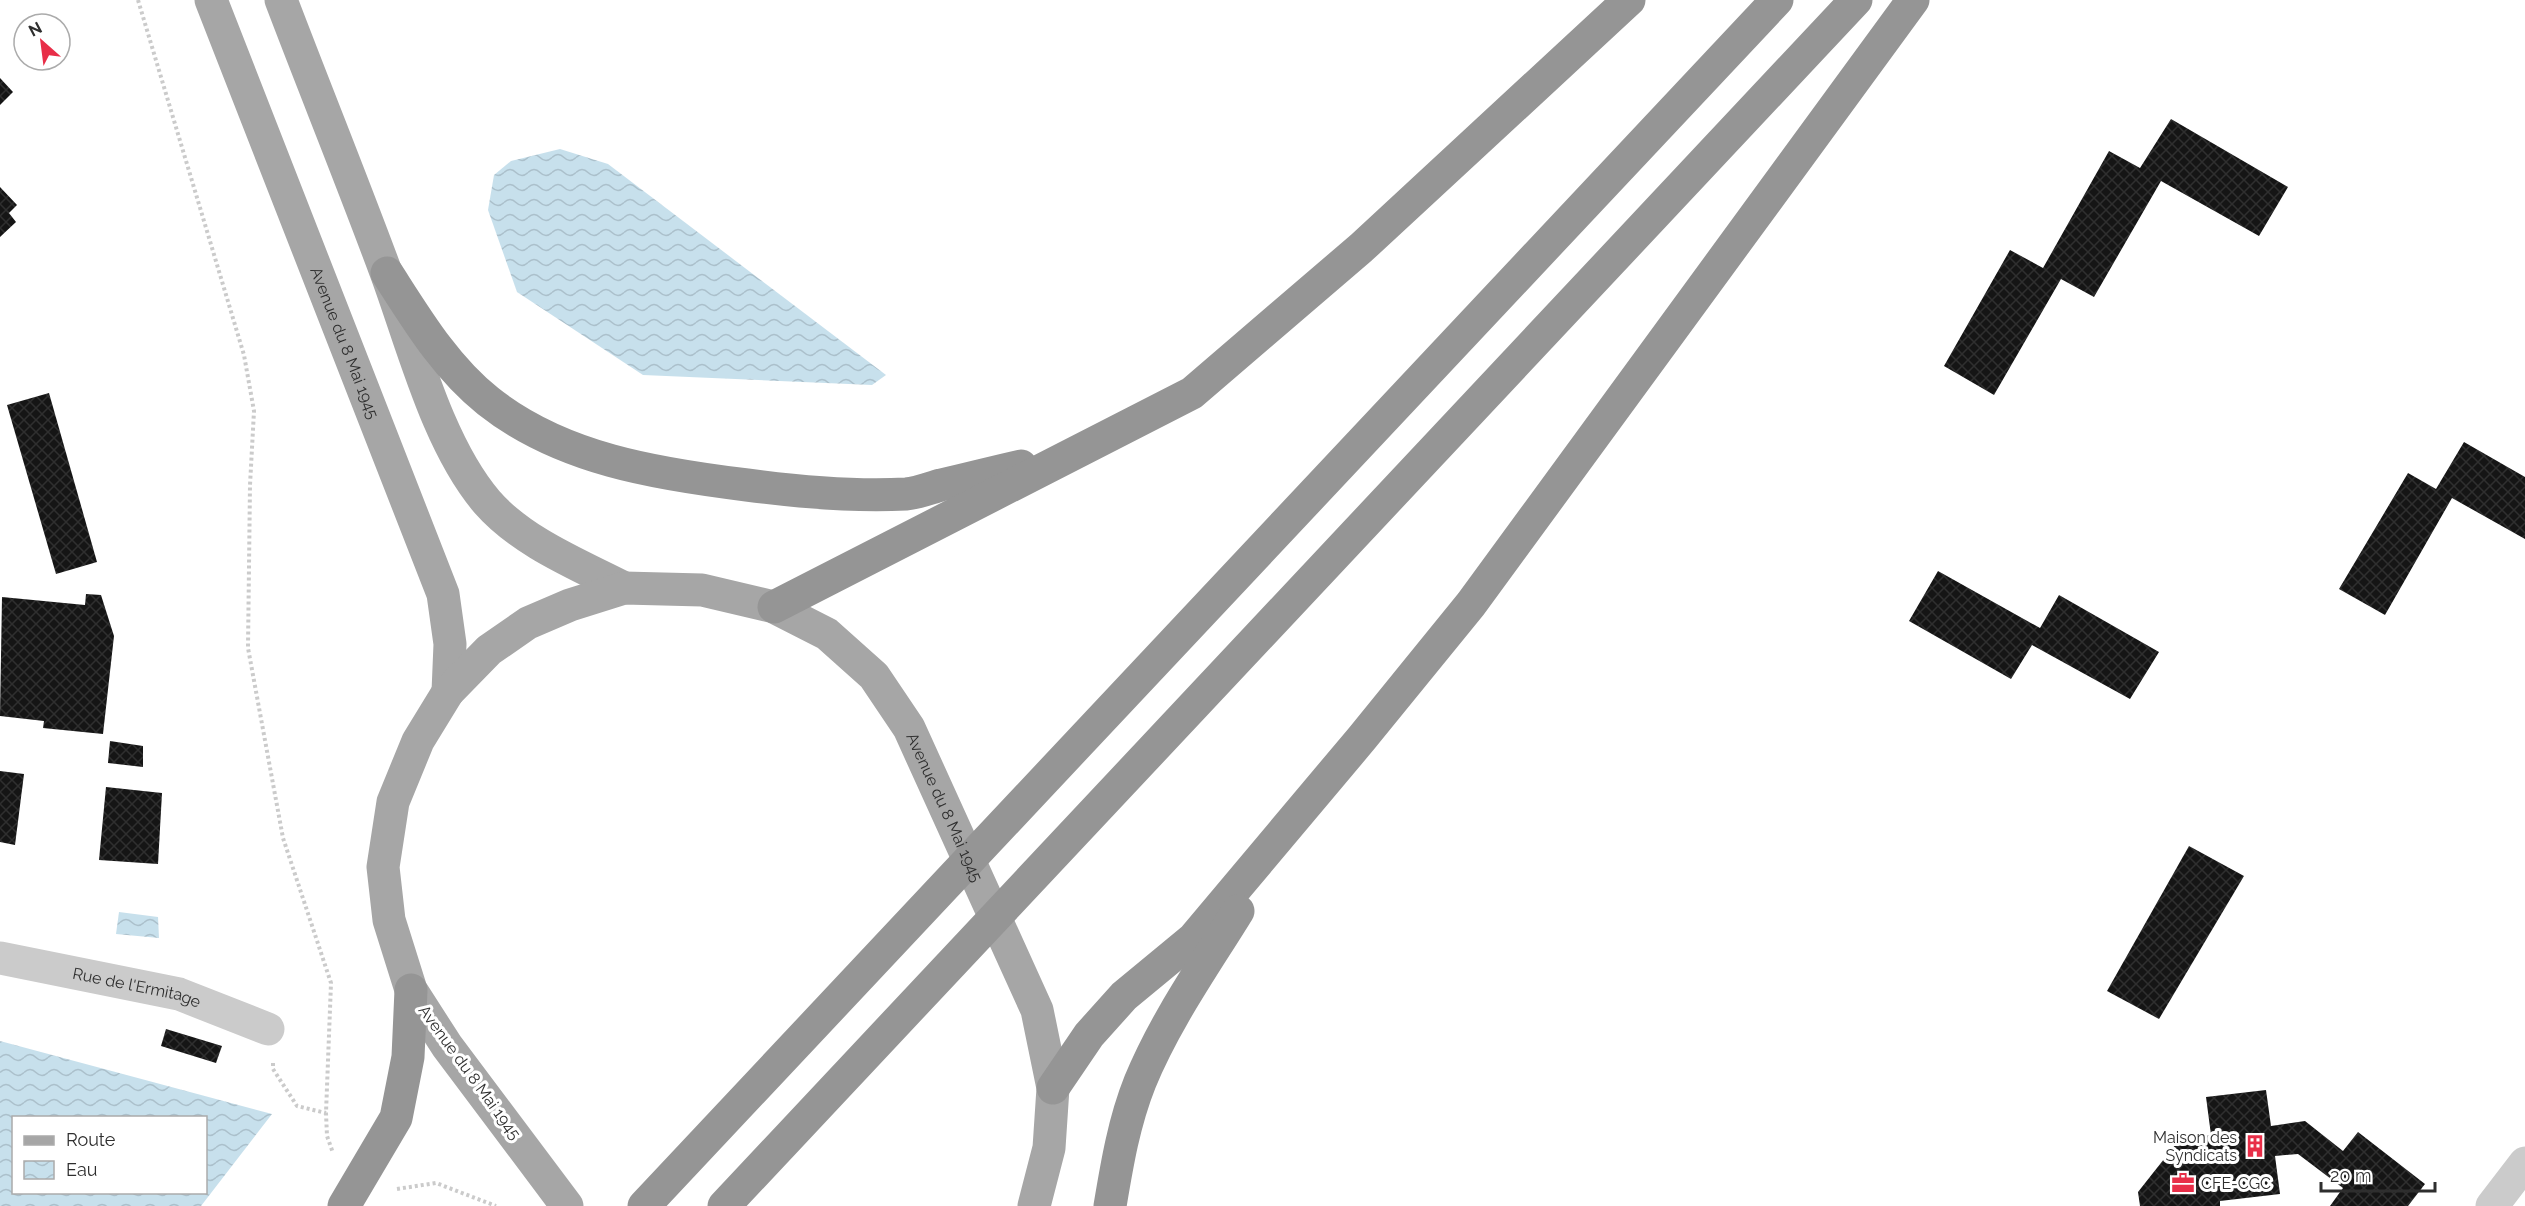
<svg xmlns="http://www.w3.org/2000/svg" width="2525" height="1206" font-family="Raleway,sans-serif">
  <defs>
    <pattern id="water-waves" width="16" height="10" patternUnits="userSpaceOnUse" patternTransform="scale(1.5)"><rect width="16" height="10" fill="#c7e0ec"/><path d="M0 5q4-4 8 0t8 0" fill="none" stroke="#abc0cb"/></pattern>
    <pattern id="building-cross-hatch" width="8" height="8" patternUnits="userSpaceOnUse" patternTransform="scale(1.5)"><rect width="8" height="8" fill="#151515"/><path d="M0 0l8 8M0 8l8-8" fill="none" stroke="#2f2f2f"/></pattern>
  </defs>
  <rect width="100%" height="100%" fill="#fff"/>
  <g fill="url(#water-waves)" fill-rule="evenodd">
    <polygon points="560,149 608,164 886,375 872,385 643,375 517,292 488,210 494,175 511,161"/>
    <polygon points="119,912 158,917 159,938 116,934"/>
    <path d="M0,1041l272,73 -71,92h-201zM14,1118h192v74h-192z"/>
  </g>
  <g fill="url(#building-cross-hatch)">
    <polygon points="0,78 13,92 0,105"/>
    <polygon points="2171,119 2288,187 2259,236 2161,181 2094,297 2061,279 1994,395 1944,366 2010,250 2043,268 2109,151 2140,168"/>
    <polygon points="0,187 17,205 9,213 16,222 0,237"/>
    <polygon points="49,393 97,562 56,574 7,405"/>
    <polygon points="2464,442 2525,477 2525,539 2452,498 2385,615 2339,589 2408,473 2436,489"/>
    <polygon points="1938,571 2040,628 2059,595 2159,652 2130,699 2032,645 2011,679 1909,621"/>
    <polygon points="86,594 101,595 114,636 103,734 43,728 44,721 0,716 2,597 85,605"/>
    <polygon points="110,741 143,746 143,767 108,763"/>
    <polygon points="0,771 24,774 15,845 0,842"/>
    <polygon points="106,787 162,793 158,864 99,860"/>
    <polygon points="2189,846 2244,876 2159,1019 2107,991"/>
    <polygon points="166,1029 222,1046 216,1063 161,1046"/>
    <polygon points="2266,1090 2271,1126 2305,1121 2343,1151 2358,1132 2425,1184 2408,1206 2330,1206 2343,1188 2298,1154 2275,1156 2280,1194 2220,1201 2220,1206 2140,1206 2138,1192 2179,1140 2211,1135 2206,1097"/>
  </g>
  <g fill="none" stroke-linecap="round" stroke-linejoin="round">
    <g stroke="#cbcbcb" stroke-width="4" stroke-dasharray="3 3" stroke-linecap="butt">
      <polyline points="138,0 244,355 254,411 250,485 248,648 283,838 331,983 326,1113 327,1136 333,1153"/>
      <polyline points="273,1063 273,1069 297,1106 326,1113"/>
      <polyline points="397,1189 436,1183 496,1206"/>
    </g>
    <g stroke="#cbcbcb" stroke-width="33">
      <path id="s1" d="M0,958l179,36 89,35"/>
      <polyline points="2492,1206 2525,1163"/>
    </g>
    <g stroke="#a6a6a6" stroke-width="33">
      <path id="s2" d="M211,0l232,594 7,50 -2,48"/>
      <path d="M281,0c35,92 72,183 106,275 26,71 51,170 100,227 35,40 90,62 137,86"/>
      <path id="s3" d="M567,1206l-120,-160 -36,-56 -22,-70 -6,-53 10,-65 25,-61 30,-49 41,-42 39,-27 42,-18 54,-17 78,2 72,17 53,27 47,42 35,52 128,282 16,78 -4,60 -15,58"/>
    </g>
    <g stroke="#959595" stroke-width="33">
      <path d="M387,273c29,45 58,94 101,128 73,58 169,73 259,84 53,7 106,12 159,9 12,-1 24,-6 35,-9 27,-6 53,-13 80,-19"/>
      <polyline points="774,607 1192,393 1361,248 1629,0"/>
      <polyline points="1053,1088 1089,1035 1124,996 1193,939 1362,738 1471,604 1913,0"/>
      <polyline points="344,1206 396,1118 408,1057 411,990"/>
      <polyline points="644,1206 1777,0"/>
      <polyline points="724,1206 1856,0"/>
      <path d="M1110,1206c7,-42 14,-84 30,-124 25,-61 64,-116 98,-171"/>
    </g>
  </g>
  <defs>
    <g id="building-bare" transform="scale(1.8)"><path d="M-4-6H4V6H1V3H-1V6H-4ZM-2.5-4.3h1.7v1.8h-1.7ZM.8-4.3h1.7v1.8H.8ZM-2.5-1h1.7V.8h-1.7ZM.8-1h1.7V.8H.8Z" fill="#e82e48" stroke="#fff" stroke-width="2.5" paint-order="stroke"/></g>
    <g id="office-bare" transform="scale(1.8)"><path d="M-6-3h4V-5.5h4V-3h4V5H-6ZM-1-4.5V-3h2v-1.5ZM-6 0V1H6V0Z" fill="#e82e48" stroke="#fff" stroke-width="2.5" paint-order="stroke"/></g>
  </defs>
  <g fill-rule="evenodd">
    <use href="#building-bare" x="2255" y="1146"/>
    <use href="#office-bare" x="2183" y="1183"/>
  </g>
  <g text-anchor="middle" stroke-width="6" stroke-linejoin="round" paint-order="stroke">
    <g font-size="16" fill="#2e2e2e" stroke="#fff">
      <text dy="6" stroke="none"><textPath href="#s2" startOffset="368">Avenue du 8 Mai 1945</textPath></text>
      <text dy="6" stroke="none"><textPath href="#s3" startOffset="1215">Avenue du 8 Mai 1945</textPath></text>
      <text dy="6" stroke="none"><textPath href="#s1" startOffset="140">Rue de l'Ermitage</textPath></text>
      <text transform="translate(470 1072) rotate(54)" y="6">Avenue du 8 Mai 1945</text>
    </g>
    <g font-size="16" fill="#2e2e2e" stroke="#fff" text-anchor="end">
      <text x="2237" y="1143">Maison des<tspan x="2237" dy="18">Syndicats</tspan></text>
      <text x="2201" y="1189" text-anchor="start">CFE-CGC</text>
    </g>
  </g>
  <rect x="12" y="1116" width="195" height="78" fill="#ffffff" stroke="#ababab" stroke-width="1.5"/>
  <rect x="24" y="1136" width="30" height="9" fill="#a6a6a6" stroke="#ababab" stroke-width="1.5"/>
  <text x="66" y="1146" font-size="18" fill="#2e2e2e">Route</text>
  <rect x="24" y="1161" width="30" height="18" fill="url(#water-waves)" stroke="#ababab" stroke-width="1.5"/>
  <text x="66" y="1176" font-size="18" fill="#2e2e2e">Eau</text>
  <g transform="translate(42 42) rotate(332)"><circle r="28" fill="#ffffff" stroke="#ababab" stroke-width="1.5"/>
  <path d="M0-4.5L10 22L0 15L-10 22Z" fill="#e82e48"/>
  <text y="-9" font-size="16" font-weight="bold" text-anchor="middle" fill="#2e2e2e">N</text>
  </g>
  <path d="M2321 1182v9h114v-9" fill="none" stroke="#2e2e2e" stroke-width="3"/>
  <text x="2330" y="1182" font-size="18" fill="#2e2e2e" stroke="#ffffff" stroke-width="4.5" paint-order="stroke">20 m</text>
</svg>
